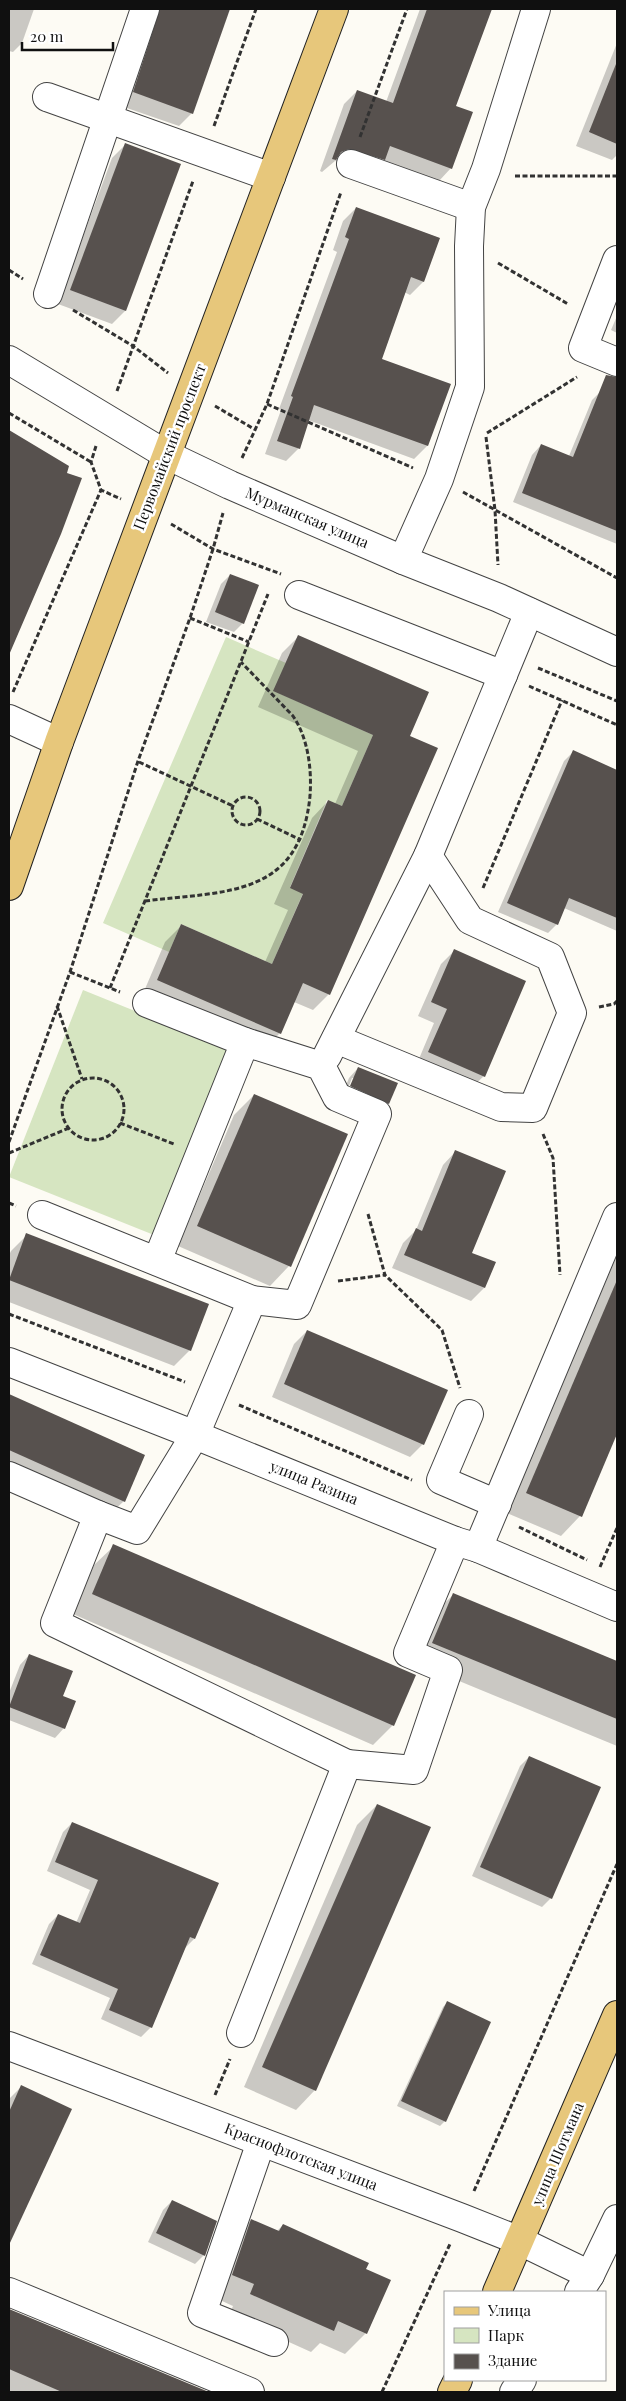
<svg xmlns="http://www.w3.org/2000/svg" width="626" height="2401" font-family="'Playfair Display',serif">
  <rect width="100%" height="100%" fill="#fdfbf4"/>
  <g fill="#d6e5c1">
    <polygon points="226,637 286,663 274,691 373,735 342,806 327,800 290,887 303,893 272,964 181,924 169,952 103,923"/>
    <polygon points="83,990 229,1049 154,1235 9,1177"/>
  </g>
  <g fill="#0003" fill-rule="evenodd">
    <polygon points="9,9 34,9 22,43 13,52 9,51"/>
    <polygon points="147,9 229,9 192,113 179,126 121,106"/>
    <polygon points="420,9 490,9 454,106 451,168 439,181 382,161 371,172 335,161 322,172 320,171 344,104 357,91 386,102"/>
    <polygon points="617,43 617,155 612,160 576,146"/>
    <polygon points="125,145 125,311 112,324 58,304 112,158"/>
    <polygon points="356,208 439,238 423,282 410,295 404,292 380,359 449,384 427,446 414,459 308,420 299,448 286,461 265,454 281,410 279,409 337,252 333,250 343,221"/>
    <polygon points="617,316 617,333 611,330"/>
    <polygon points="601,391 617,397 617,544 513,502 532,455 541,445 569,456 592,400"/>
    <polygon points="9,432 67,467 66,474 80,479 9,653"/>
    <polygon points="230,575 243,623 234,632 206,622 221,584"/>
    <polygon points="298,637 408,736 329,994 313,1010 294,1002 280,1033 264,1049 142,996 165,942 181,926 265,962 288,910 274,904 312,818 328,801 335,804 358,751 258,707 282,653"/>
    <polygon points="573,752 617,771 613,788 617,790 617,931 564,908 557,924 548,933 498,912 564,761"/>
    <polygon points="454,951 484,1076 470,1089 416,1066 434,1023 418,1016 441,964"/>
    <path d="M358,1068l38,15 -8,21 -9,9 -37,-18 7,-17zM352,1078h3l-6,14 -2,-1z"/>
    <polygon points="254,1095 289,1266 270,1286 178,1246 234,1115"/>
    <polygon points="456,1151 471,1253 484,1288 471,1301 392,1268 403,1243 416,1230 443,1165"/>
    <polygon points="27,1235 190,1350 174,1366 9,1302 9,1255 11,1251"/>
    <polygon points="617,1255 617,1430 580,1516 561,1536 507,1513"/>
    <polygon points="307,1331 423,1444 410,1457 272,1397 294,1344"/>
    <polygon points="9,1395 144,1455 124,1501 110,1514 9,1469"/>
    <polygon points="114,1546 393,1725 373,1745 73,1614 94,1565"/>
    <polygon points="453,1595 617,1662 617,1746 413,1662 433,1614"/>
    <polygon points="29,1655 61,1697 64,1728 55,1738 9,1720 9,1693 20,1665"/>
    <polygon points="529,1757 551,1898 542,1907 472,1876 520,1766"/>
    <polygon points="377,1805 315,2090 296,2110 244,2087 357,1825"/>
    <polygon points="72,1823 194,1939 185,1948 151,2027 141,2037 101,2019 110,1998 32,1964 49,1924 58,1915 76,1923 90,1890 47,1871 63,1832"/>
    <polygon points="447,2003 445,2121 440,2126 397,2106 443,2007"/>
    <polygon points="21,2087 17,2224 9,2232 9,2099"/>
    <polygon points="172,2201 204,2255 195,2264 148,2242 163,2210"/>
    <polygon points="251,2220 277,2231 283,2225 365,2270 366,2333 345,2354 320,2343 311,2352 229,2315 233,2306 211,2296 230,2242"/>
    <polygon points="9,2310 195,2388 193,2392 9,2392"/>
  </g>
  <g fill="#57514e">
    <polygon points="160,9 230,9 193,114 133,92"/>
    <polygon points="427,9 492,9 456,106 473,112 452,169 390,146 385,160 349,149 341,152 336,160 332,159 357,90 393,103"/>
    <polygon points="616,64 617,64 617,144 589,132"/>
    <polygon points="125,143 181,164 126,311 70,290"/>
    <polygon points="356,207 440,238 424,282 411,277 382,359 451,384 428,446 314,405 300,449 277,441 293,397 291,396 349,239 345,237"/>
    <polygon points="606,375 617,377 617,531 522,493 541,444 573,457"/>
    <polygon points="9,430 69,466 67,473 82,478 61,534 9,655"/>
    <polygon points="230,574 259,585 244,624 215,612"/>
    <polygon points="298,635 429,692 410,736 438,748 330,995 303,983 281,1034 157,980 181,924 272,964 303,894 290,888 328,800 342,806 373,735 273,691"/>
    <polygon points="573,750 617,770 617,918 569,898 558,925 507,903"/>
    <polygon points="454,949 526,981 485,1077 428,1052 447,1009 431,1002"/>
    <polygon points="358,1067 398,1083 389,1104 350,1086"/>
    <polygon points="254,1094 348,1134 291,1267 197,1226"/>
    <polygon points="455,1150 506,1171 472,1253 496,1262 485,1288 404,1255 416,1228 422,1231"/>
    <polygon points="26,1233 209,1304 191,1351 9,1280"/>
    <polygon points="617,1280 617,1434 582,1517 526,1493"/>
    <polygon points="307,1330 448,1390 424,1445 284,1384"/>
    <polygon points="9,1394 145,1455 125,1502 9,1450"/>
    <polygon points="113,1544 416,1675 394,1726 92,1594"/>
    <polygon points="453,1593 617,1661 617,1719 432,1643"/>
    <polygon points="29,1654 73,1671 63,1696 76,1701 65,1729 9,1707"/>
    <polygon points="529,1756 601,1787 552,1899 480,1867"/>
    <polygon points="377,1804 431,1827 316,2091 262,2067"/>
    <polygon points="72,1822 219,1883 195,1939 190,1937 152,2028 109,2010 118,1989 40,1955 58,1914 80,1923 98,1880 55,1862"/>
    <polygon points="447,2001 491,2022 446,2122 401,2101"/>
    <polygon points="21,2085 72,2109 9,2245 9,2112"/>
    <polygon points="172,2200 217,2221 205,2256 156,2233"/>
    <polygon points="251,2219 279,2231 283,2224 369,2263 366,2269 391,2280 367,2334 338,2321 334,2331 250,2294 254,2284 232,2275"/>
    <polygon points="9,2309 192,2385 209,2392 62,2392 9,2369"/>
  </g>
  <g fill="none" stroke-linecap="round" stroke-linejoin="round">
    <g stroke="#434343" stroke-width="30">
      <g id="minor">
        <polyline points="47,97 271,177"/>
        <polyline points="351,164 471,207"/>
        <polyline points="617,260 583,348 617,362"/>
        <polyline points="48,294 145,9"/>
        <polyline points="9,360 167,455 230,485 403,560 499,598 617,652"/>
        <polyline points="403,560 439,479 470,387 469,246 471,207 486,169 536,9"/>
        <polyline points="299,595 503,675"/>
        <polyline points="9,719 59,742"/>
        <polyline points="336,1039 501,1107 533,1108 572,1013 550,957 470,920 428,856"/>
        <polyline points="327,1056 428,856 529,612"/>
        <polyline points="42,1215 252,1300 297,1305 377,1114 337,1097 321,1066 245,1042 147,1003"/>
        <polyline points="157,1261 245,1042"/>
        <polyline points="9,1362 195,1435 455,1541 478,1548 617,1607"/>
        <polyline points="469,1414 441,1480 497,1504"/>
        <polyline points="9,1476 98,1515"/>
        <polyline points="478,1548 617,1217"/>
        <polyline points="347,1764 414,1770 448,1670 408,1653 455,1541"/>
        <polyline points="241,2033 347,1764 55,1623 98,1515 137,1530 195,1435 252,1300"/>
        <polyline points="9,2046 462,2218 520,2241 590,2275"/>
        <polyline points="261,2142 202,2313 274,2342"/>
        <polyline points="9,2292 250,2392"/>
        <polyline points="579,2292 590,2275 617,2219"/>
        <polyline points="514,2392 522,2380"/>
      </g>
    </g>
    <g stroke="#212121" stroke-width="30">
      <g id="major">
        <polyline points="9,886 59,742 334,9"/>
        <polyline points="497,2292 617,2015"/>
        <polyline points="452,2392 458,2380"/>
      </g>
    </g>
    <g stroke="#323232" stroke-width="3" stroke-dasharray="5 2.5" stroke-linecap="butt">
      <polyline points="214,126 256,9"/>
      <polyline points="360,137 407,9"/>
      <polyline points="515,176 617,176"/>
      <polyline points="498,263 568,304"/>
      <polyline points="9,270 23,279"/>
      <polyline points="73,310 133,346 168,373"/>
      <polyline points="117,391 193,181"/>
      <polyline points="267,404 413,468"/>
      <polyline points="215,406 254,429"/>
      <polyline points="9,413 91,462"/>
      <polyline points="487,433 577,377"/>
      <polyline points="486,437 495,510 498,565"/>
      <polyline points="96,446 91,462 101,490 121,499"/>
      <polyline points="242,458 267,404 341,192"/>
      <polyline points="463,492 617,578"/>
      <polyline points="171,524 213,549 281,574"/>
      <polyline points="190,618 249,642"/>
      <polyline points="538,668 617,701"/>
      <polyline points="529,686 617,725"/>
      <polyline points="13,692 101,490"/>
      <polyline points="139,762 233,806"/>
      <circle cx="246" cy="811" r="14"/>
      <polyline points="257,819 301,840"/>
      <polyline points="483,888 562,700"/>
      <path d="M145,901c80,-10 155,-3 165,-105 2,-27 -2,-58 -17,-80l-52,-54"/>
      <polyline points="70,972 120,992"/>
      <polyline points="110,988 268,594"/>
      <polyline points="57,1006 82,1079"/>
      <polyline points="599,1007 614,1004 617,1001"/>
      <circle cx="93" cy="1109" r="31"/>
      <polyline points="120,1123 174,1144"/>
      <polyline points="543,1134 553,1158 560,1275"/>
      <polyline points="9,1142 70,972 138,761 190,618 213,549 223,513"/>
      <polyline points="9,1153 69,1128"/>
      <polyline points="9,1203 16,1206"/>
      <polyline points="368,1214 385,1275 442,1330 460,1388"/>
      <polyline points="338,1281 385,1275"/>
      <polyline points="9,1314 185,1382"/>
      <polyline points="239,1405 412,1480"/>
      <polyline points="519,1527 587,1560"/>
      <polyline points="600,1567 617,1528"/>
      <polyline points="215,2095 230,2059"/>
      <polyline points="474,2191 617,1864"/>
      <polyline points="382,2392 450,2244"/>
    </g>
    <use href="#minor" stroke="#fff" stroke-width="28"/>
    <use href="#major" stroke="#e7c77b" stroke-width="28"/>
  </g>
  <g text-anchor="middle" stroke-width="5" stroke-linejoin="round" paint-order="stroke">
    <g font-size="15" fill="#101010" stroke="#fff">
      <text transform="translate(170 447) rotate(-69)" y="5">Первомайский проспект</text>
      <text transform="translate(307 518) rotate(23)" y="5">Мурманская улица</text>
      <text transform="translate(314 1483) rotate(22)" y="5">улица Разина</text>
      <text transform="translate(558 2154) rotate(-67)" y="5">улица Шотмана</text>
      <text transform="translate(301 2157) rotate(21)" y="5">Краснофлотская улица</text>
    </g>
  </g>
  <rect width="626" height="2401" fill="none" stroke="#101010" stroke-width="20"/>
  <rect x="444" y="2291" width="162" height="90" fill="#ffffff" stroke="#9f9f9f"/>
  <rect x="454" y="2307" width="25" height="8" fill="#e7c77b" stroke="#9f9f9f"/>
  <text x="488" y="2316" font-size="15" fill="#101010">Улица</text>
  <rect x="454" y="2328" width="25" height="15" fill="#d6e5c1" stroke="#9f9f9f"/>
  <text x="488" y="2341" font-size="15" fill="#101010">Парк</text>
  <rect x="454" y="2354" width="25" height="15" fill="#57514e" stroke="#9f9f9f"/>
  <text x="488" y="2366" font-size="15" fill="#101010">Здание</text>
  <path d="M22 42v8h91v-8" fill="none" stroke="#101010" stroke-width="2.5"/>
  <text x="30" y="42" font-size="15" fill="#101010" stroke="#ffffff" stroke-width="4" paint-order="stroke">20 m</text>
</svg>
